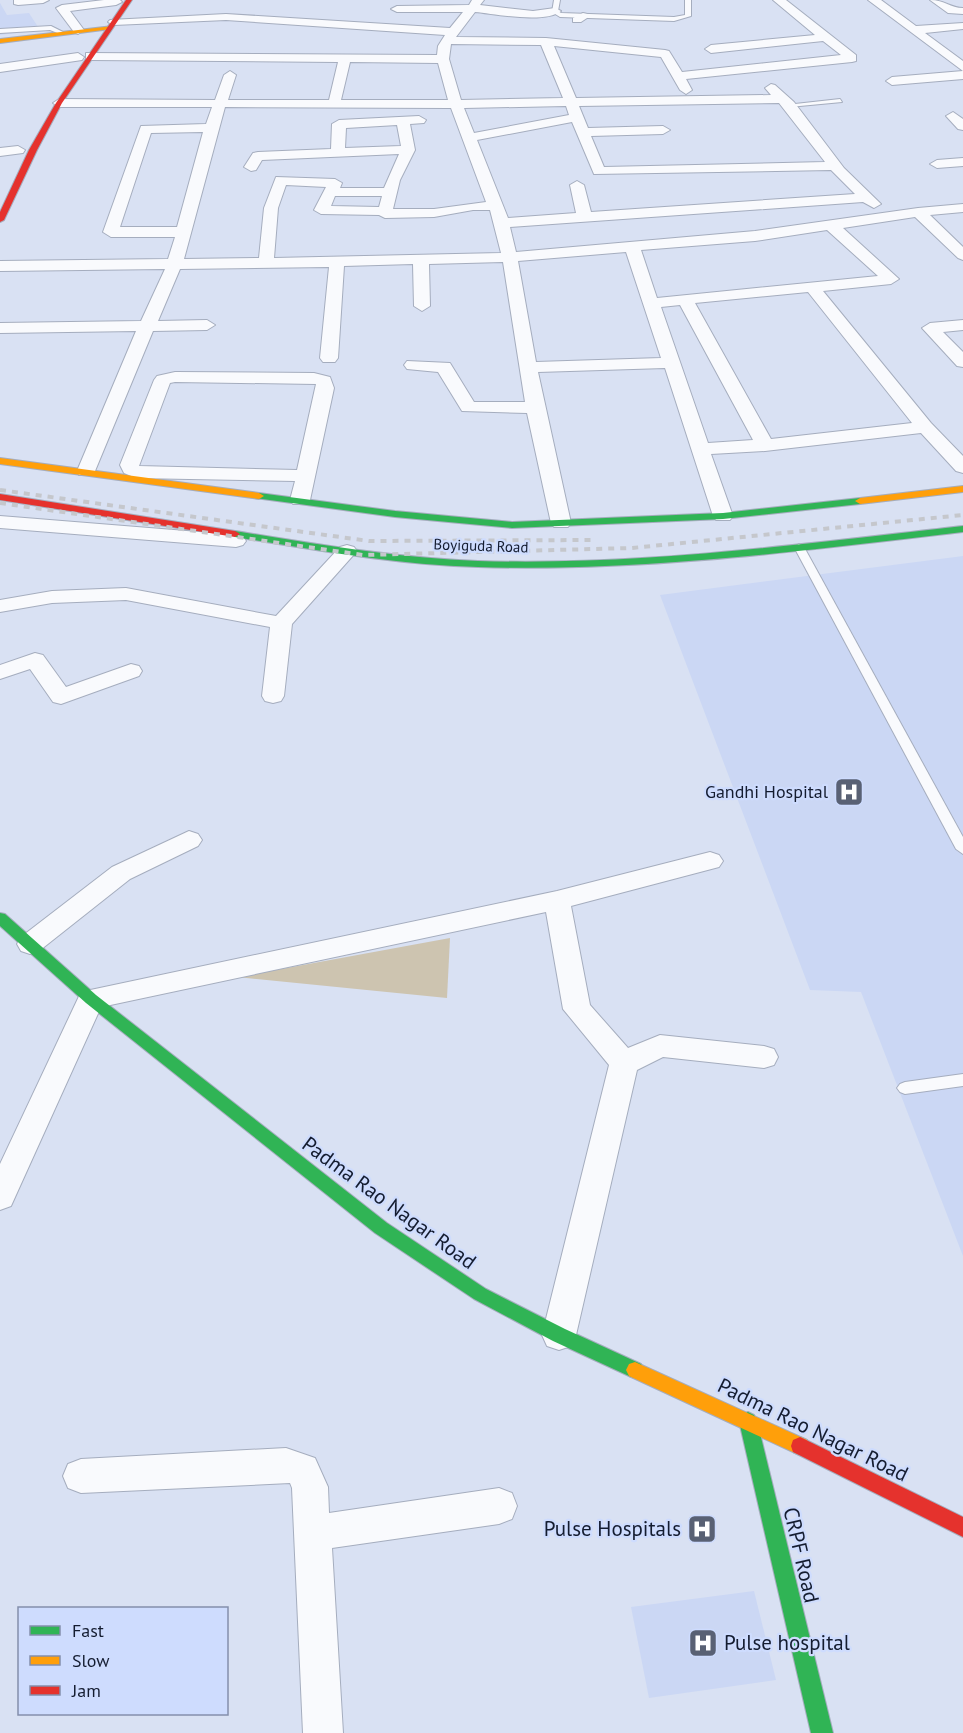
<svg xmlns="http://www.w3.org/2000/svg" width="963" height="1733" font-family="'PT Sans',sans-serif">
  <rect width="100%" height="100%" fill="#d9e1f3"/>
  <g fill="#cbd7f4">
    <polygon points="0,3 7,15 29,13 40,30 0,35"/>
    <polygon points="963,556 963,1256 861,992 810,990 660,595"/>
    <polygon points="754,1591 776,1680 649,1698 631,1607"/>
  </g>
  <polygon fill="#cdc4b0" points="450,938 447,998 237,977"/>
  <g fill="none" stroke-linecap="round" stroke-linejoin="round">
    <g stroke="#a5adbe" stroke-width="2">
      <g id="lane">
        <polygon points="554,0 560,0 558,11 561,13 674,17 685,15 685,0 691,0 691,16 674,21 560,17 552,12"/>
        <polygon points="51,26 63,32 60,34 50,30 0,33 0,29"/>
        <polygon points="840,99 842,102 789,107 786,105"/>
        <polygon points="799,544 804,547 963,837 963,854 956,849 794,547"/>
        <polygon points="963,1074 963,1086 905,1094 900,1092 897,1088 900,1084 905,1082"/>
      </g>
    </g>
    <g stroke="#a5adbe" stroke-width="2">
      <g id="street">
        <polygon points="14,0 49,0 43,3 18,5 14,4"/>
        <polygon points="104,0 120,0 122,2 116,5 70,11 84,30 78,34 74,32 56,8 62,5"/>
        <path d="M472,0h12l-4,5 53,6 22,-3 6,3c-16,13 -65,3 -86,1l-19,25 90,1 119,12 4,1 13,21 159,-17 -18,-14 -112,12 -6,-4 6,-4 104,-10 -42,-35h13l70,55v6l-4,1 -166,17 6,11 -6,4 -6,-4 -19,-33 -107,-11 22,52 195,-3 -6,-7 6,-4 4,1 19,17 50,66 37,36 -7,4 -11,-6 -353,25 6,25 239,-21 163,-23 45,-4v8l-33,3 33,32v13l-5,-2 -43,-41 -72,11 56,51 -8,5 -68,7 108,132 32,33v17l-7,-2 -35,-38 -156,18 -54,3 22,62 -3,4h-14l-3,-4 -48,-148 -127,4 33,151 -3,4h-14l-3,-4 -24,-110 -65,-2 -24,-39 -31,-3 -3,-4 3,-4 43,2 24,39h51l-22,-140 -74,2 1,42 -8,5 -8,-5 -1,-42 -69,2 -6,92 -3,4h-12l-3,-4 9,-91 -149,2 -22,52 49,-1 8,5 -8,5 -54,1 -58,140 -2,4h-14l-2,-4 59,-140 -136,2v-10l141,-2 24,-52 -165,2v-10l168,-2 7,-22h-64l-8,-5 38,-106 65,-2 6,-17h-153l-6,-4 6,-4 156,1 9,-25 6,-4 6,4 -8,25h101l9,-38 -248,-2 -4,-1v-6l351,2 1,-9 7,-11 -219,-15 -112,5 -6,-3 2,-2 116,-6 224,14 13,-16h-66l-6,-3 6,-3 72,-1zM451,44l90,1 22,53 -102,2 -12,-41zM350,62l88,1 10,37h-107zM779,103l46,59 -221,5 -13,-31 72,-2 7,-4 -7,-4 -75,2 -9,-22zM566,106l3,9 -95,18 -10,-25zM225,107l226,1 35,94 -52,7h-41l7,-29 15,-30 -5,-26 14,-1 2,-3 -7,-4 -80,4 -7,4 -1,25 -73,3 -5,1 -9,14 7,4 5,-1 6,-10 137,-6 -15,34h-44l2,-5 -7,-4 -59,-2 -12,31 -5,50 -75,1zM572,122l22,52 237,-4 24,24 -264,18 -7,-27 -7,-4 -7,4 6,28 -68,5 -31,-78zM397,125l4,21 -56,2 1,-20zM203,132l-26,95h-57l31,-94zM286,185l40,2 -12,23 7,4 58,1 6,3 49,-1 39,-7h17l11,43 -227,5 4,-50zM335,196h47l-3,11 -48,-1zM827,230l51,46 -221,22 -16,-48 114,-9zM626,252l35,106 -125,4 -18,-101zM808,292l104,131 -141,16 -76,-136zM680,305l73,135 -45,3 -47,-136z"/>
        <polygon points="868,0 881,0 916,26 963,23 963,29 925,33 963,61 963,71"/>
        <path d="M930,0c15,0 20,8 33,8v6l-15,-1z"/>
        <polygon points="583,13 587,14 587,18 581,22 573,22 573,18"/>
        <polygon points="78,53 84,57 82,60 0,72 0,64"/>
        <polygon points="963,71 963,79 892,85 886,81 892,77"/>
        <polygon points="953,112 963,119 963,130 958,129 946,116"/>
        <polygon points="18,146 25,150 23,153 0,156 0,148"/>
        <polygon points="963,158 963,166 937,168 930,164 937,160"/>
        <polygon points="963,320 963,330 943,332 963,352 963,367 957,366 922,328 930,323"/>
        <path d="M175,372l139,1 16,4 4,11 -24,112 -3,4h-14l-3,-4 5,-19 -159,-3 -12,-5 -4,-8 34,-85 3,-4zM175,382l141,2 -19,86 -158,-4 31,-83z"/>
        <polygon points="0,516 236,535 243,537 246,541 243,545 236,547 0,528"/>
        <polygon points="347,545 354,547 357,551 292,624 284,696 281,701 273,703 265,701 262,696 270,627 126,600 52,603 0,612 0,600 52,591 126,588 276,616 340,547"/>
        <polygon points="35,653 43,655 66,687 131,664 139,666 142,671 139,676 61,704 53,702 30,669 0,679 0,665"/>
        <polygon points="189,831 198,834 202,840 198,846 130,879 39,951 30,954 21,951 17,944 21,937 112,867"/>
        <polygon points="710,852 719,855 723,861 719,867 571,906 590,1005 628,1048 660,1035 764,1046 774,1049 778,1057 774,1065 764,1068 663,1057 637,1070 576,1335 571,1346 559,1350 547,1346 542,1335 609,1065 563,1009 546,912 101,1007 11,1206 0,1210 0,1164 81,992 557,891"/>
        <polygon points="286,1448 315,1458 328,1487 329,1513 499,1488 512,1493 517,1506 512,1519 499,1524 332,1548 343,1733 303,1733 292,1488 290,1483 81,1493 68,1488 63,1476 68,1464 81,1459"/>
      </g>
    </g>
    <g stroke="#a5adbe" stroke-width="2">
      <g id="fast">
        <polygon points="259,493 395,511 512,522 723,513 860,498 865,501 860,504 723,519 512,528 395,517 255,498 255,494"/>
        <path d="M963,526v6c-161,19 -322,40 -485,35 -81,-2 -162,-17 -243,-30l-5,-3 5,-3c81,13 162,27 243,30 163,5 324,-17 485,-35z"/>
        <polygon points="0,913 5,914 96,995 387,1223 486,1289 565,1329 641,1364 644,1370 641,1376 635,1378 629,1376 553,1341 474,1299 375,1233 86,1003 0,926"/>
        <polygon points="748,1412 754,1415 757,1421 833,1733 811,1733 739,1421 742,1415"/>
      </g>
    </g>
    <g stroke="#a5adbe" stroke-width="2">
      <g id="slow">
        <polygon points="113,26 111,29 0,43 0,39"/>
        <polygon points="0,458 259,493 264,496 259,499 0,464"/>
        <polygon points="963,486 963,492 860,504 855,501 860,498"/>
        <polygon points="635,1362 807,1440 809,1446 807,1452 800,1455 793,1452 629,1376 626,1370 629,1364"/>
      </g>
    </g>
    <g stroke="#a5adbe" stroke-width="2">
      <g id="jam">
        <polygon points="126,0 132,0 62,103 37,150 4,220 0,222 0,212 29,150 56,103"/>
        <polygon points="0,494 235,531 240,534 235,537 0,500"/>
        <polygon points="800,1437 963,1517 963,1537 793,1452 791,1446 793,1440"/>
      </g>
    </g>
    <use href="#lane" fill="#f9fafd" fill-rule="evenodd"/>
    <use href="#street" fill="#f9fafd" fill-rule="evenodd"/>
    <use href="#fast" fill="#30b455" fill-rule="evenodd"/>
    <use href="#slow" fill="#ff9f0a" fill-rule="evenodd"/>
    <use href="#jam" fill="#e5322d" fill-rule="evenodd"/>
    <g stroke="#c5c7cc" stroke-width="4" stroke-dasharray="6 6" stroke-linecap="butt">
      <polyline points="0,490 369,541 593,540"/>
      <polyline points="0,503 363,555 632,548 963,515"/>
    </g>
  </g>
  <defs>
    <g id="hospital-square" transform="scale(1.5)"><rect x="-9" y="-9" width="18" height="18" rx="4" fill="#596174" stroke="#cedcfe"/><path d="M-5-5h3v3.5h4V-5h3V5h-3V1.5h-4V5h-3Z" fill="#fff"/></g>
  </defs>
  <g fill-rule="evenodd">
    <use href="#hospital-square" x="849" y="792"/>
    <use href="#hospital-square" x="702" y="1529"/>
    <use href="#hospital-square" x="703" y="1643"/>
  </g>
  <g text-anchor="middle" stroke-width="4.5" stroke-linejoin="round" paint-order="stroke">
    <g font-size="15" fill="#141c30" stroke="#cedcfe">
      <text transform="translate(481 546) rotate(2)" y="5">Boyiguda Road</text>
    </g>
    <g font-size="18" fill="#141c30" stroke="#cedcfe" text-anchor="end">
      <text x="828" y="798">Gandhi Hospital</text>
    </g>
    <g font-size="21" fill="#141c30" stroke="#cedcfe">
      <text transform="translate(389 1203) rotate(36)" y="7">Padma Rao Nagar Road</text>
      <text transform="translate(813 1430) rotate(26)" y="7">Padma Rao Nagar Road</text>
      <text transform="translate(801 1555) rotate(77)" y="7">CRPF Road</text>
    </g>
    <g font-size="21" fill="#141c30" stroke="#cedcfe" text-anchor="end">
      <text x="681" y="1536">Pulse Hospitals</text>
      <text x="724" y="1650" text-anchor="start">Pulse hospital</text>
    </g>
  </g>
  <rect x="18" y="1607" width="210" height="108" fill="#cedcfe" stroke="#848fac" stroke-width="1.5"/>
  <rect x="30" y="1626" width="30" height="9" fill="#30b455" stroke="#848fac" stroke-width="1.5"/>
  <text x="72" y="1637" font-size="18" fill="#141c30">Fast</text>
  <rect x="30" y="1656" width="30" height="9" fill="#ff9f0a" stroke="#848fac" stroke-width="1.5"/>
  <text x="72" y="1667" font-size="18" fill="#141c30">Slow</text>
  <rect x="30" y="1686" width="30" height="9" fill="#e5322d" stroke="#848fac" stroke-width="1.5"/>
  <text x="72" y="1697" font-size="18" fill="#141c30">Jam</text>
</svg>
